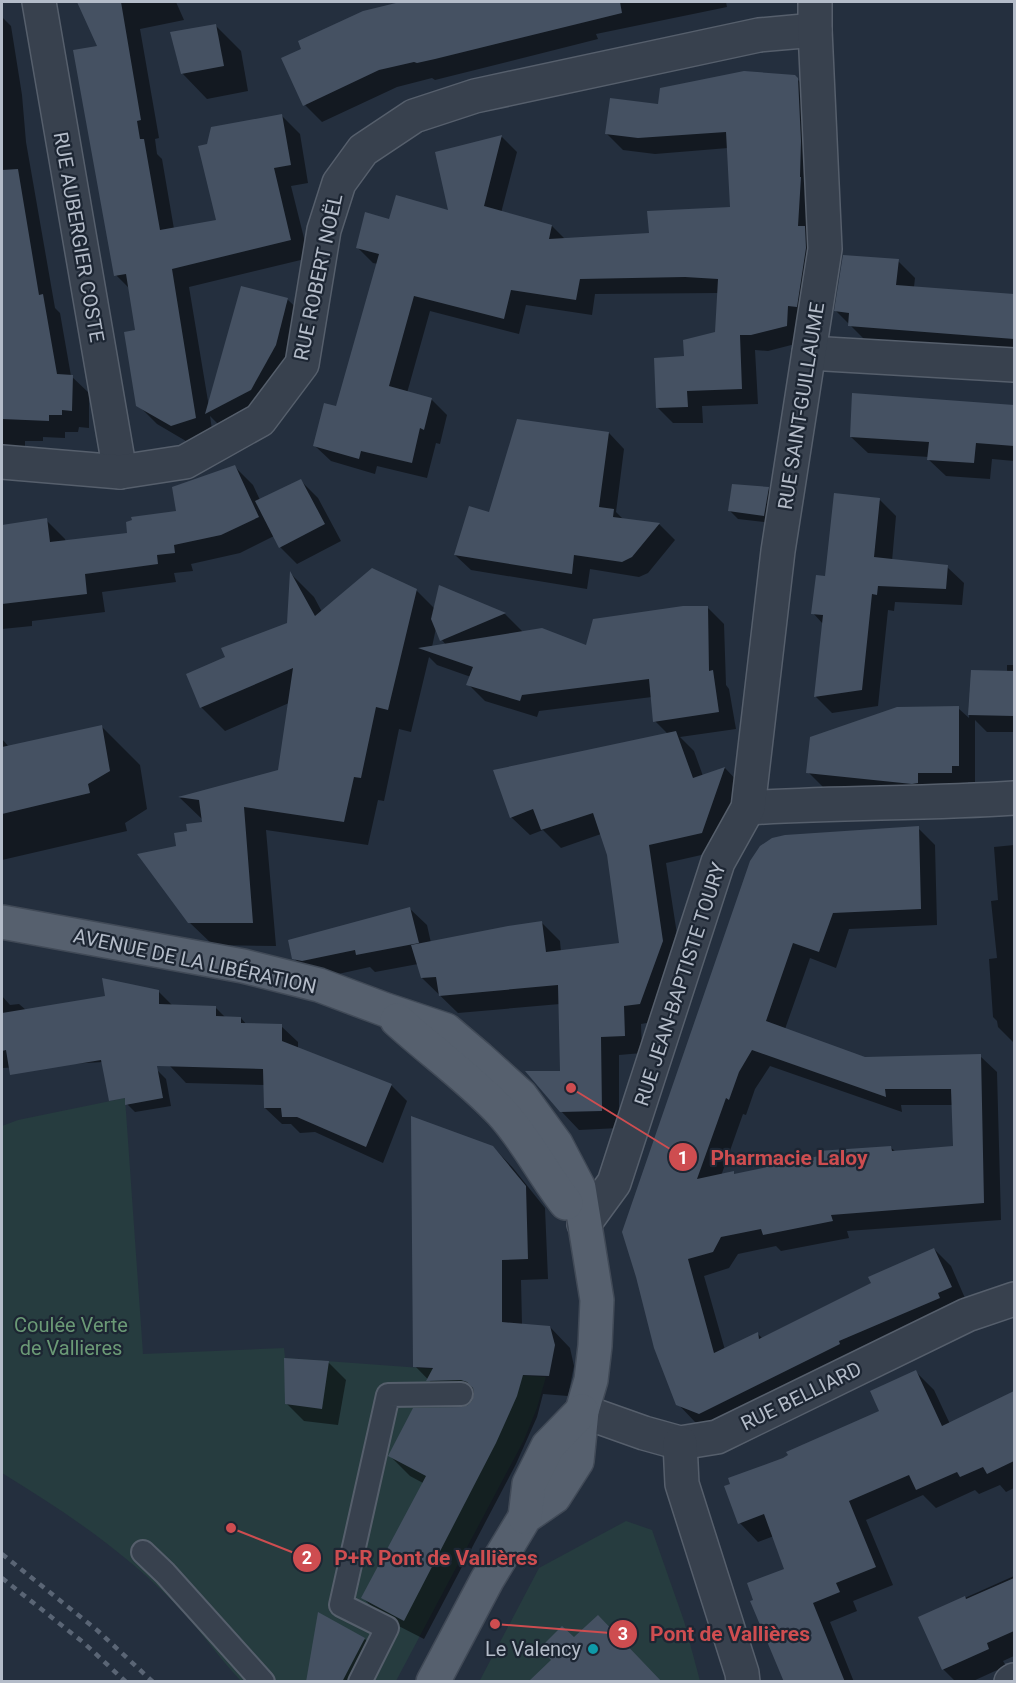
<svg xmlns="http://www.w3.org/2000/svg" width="1016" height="1683" font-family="Roboto,sans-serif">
  <rect width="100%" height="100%" fill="#242f3e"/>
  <g fill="#263c3f">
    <path d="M125,1098l18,256 141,-6 1,10 261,19 -9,31 -13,32 -128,241h-155c-21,-22 -38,-47 -59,-70 -51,-55 -116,-99 -180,-138v-347l16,-6z"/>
    <polygon points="626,1521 652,1530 684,1621 700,1681 479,1682 539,1568"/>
  </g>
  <g fill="#0007" fill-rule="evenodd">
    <polygon points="78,2 178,2 176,2 184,20 140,29 159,138 155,139 157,154 162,159 174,229 218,221 282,116 300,134 308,183 291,186 309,258 189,287 209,407 287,299 305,316 268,407 224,430 210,416 213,436 191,444 157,424 138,405 137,331 130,289 116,275 99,47"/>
    <polygon points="414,2 726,2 727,7 596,34 598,39 435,80 432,78 397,87 322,122 305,105 399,5"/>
    <polygon points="2,17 11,26 22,95 26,142 55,308 60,313 71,376 89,393 89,428 79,427 78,432 65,432 65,438 43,437 43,441 25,441 25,447 2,446"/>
    <polygon points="216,26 241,51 248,91 207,99 182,73"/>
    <polygon points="794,76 814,96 817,158 803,342 768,351 755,350 758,404 702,406 703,423 673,423 657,407 685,358 717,333 719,293 595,294 592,315 526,305 519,334 430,311 407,393 431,399 447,415 440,444 436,443 427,478 377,466 375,474 331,461 315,446 337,408 378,264 373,263 357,247 390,220 450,212 437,153 502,137 517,152 501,213 552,226 565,239 650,235 731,209 728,148 655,154 623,150 607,134 659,106"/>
    <polygon points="898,261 915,278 914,287 1014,296 1014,354 867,342 836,311"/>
    <polygon points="853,395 1014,407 1014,461 992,459 990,479 946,476 929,460 929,457 868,453 851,437"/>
    <polygon points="609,433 624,449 616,512 623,519 659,524 675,540 648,573 639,577 590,569 587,589 471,570 455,555 490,514"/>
    <polygon points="234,466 253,485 260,500 301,481 318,498 341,541 297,564 280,547 274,536 240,553 191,564 193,571 174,573 176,582 102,592 105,612 32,621 32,626 2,629 2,525 4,526 46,520 65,539 66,542 128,535 178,512"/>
    <polygon points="768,489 777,497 772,523 738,519 729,510"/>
    <polygon points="880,500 896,516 892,561 947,567 964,583 962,605 895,602 894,611 888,610 878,706 832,713 816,697 823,624 813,613 827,578"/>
    <path d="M292,575l22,22 8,15 94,-22 19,19 5,-22 65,27 18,18 64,15 120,-40 17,17 2,61 3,4 7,40 -56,8 14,14 9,25 22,-8 17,18 -23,65 -53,12 15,97 -23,61 -17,3 1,29 -23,2v73l-40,2 -18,-19 1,-39 -2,-68 -102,9 -36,-35 -4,-14 -43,8 -5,-5 -50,11 -9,-2 -17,-18 115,-50 18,17 4,18 111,-20 18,18 1,11 59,-8 -12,-89 -7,-21 -40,14 -18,-18 -13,5 -19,-18 157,-83 -13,-13 -3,-24 -113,14 -2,6 -52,-16 -17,-17 3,-7 -34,-12 -8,-8 -18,75 -12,-3 -15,72 -6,-1 -10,45 -102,-15 10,116 -63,-1 -24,-23 -11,-75 11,-15 15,-9 -1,-3 -23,-22 99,-27 10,-68 -64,28 -24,-24 -13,-32 39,-17 62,-34zM436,628l6,12 4,5 -14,2z"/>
    <polygon points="1007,665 1014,665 1014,732 987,732 975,720 975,782 968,782 968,789 825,789 808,772 958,708 969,718 972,672 1007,672"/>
    <polygon points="102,727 140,765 147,809 125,823 127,831 2,860 2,739 9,747"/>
    <path d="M918,828l17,17 2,80 -88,4 -13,39 -26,-10 -25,71 79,29 116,-2 17,16 4,148 -154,11 2,7 -68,13 -5,-5 -38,8 -9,14 -25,8 21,74 33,-16 5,5 110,-55 61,-35 17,17 17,39 -251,125 -22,-8 -17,-18 -22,-57 73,-423zM770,1066l132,46 -1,-7h52l1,42 -58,5 -6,-5 -155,28 -2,-2 -12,3 22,-62 3,1 9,-26z"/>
    <polygon points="1014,845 1014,1025 1013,1025 1013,1028 1014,1028 1014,1043 998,1027 997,1021 993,1017 989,959 997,958 991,901 998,900 994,847"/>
    <polygon points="158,991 173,1006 215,1007 226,1018 241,1018 247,1025 281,1026 298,1042 298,1048 391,1085 407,1101 383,1163 315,1132 300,1133 291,1124 282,1124 265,1108 265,1085 186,1083 170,1066 169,1058 3,1068 2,1066 2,996 10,1005 19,1004 26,1010"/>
    <polygon points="157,1070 166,1079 171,1106 135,1112 127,1104"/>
    <polygon points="493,1147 513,1168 545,1208 548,1279 521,1280 522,1325 550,1327 570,1348 574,1366 568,1396 543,1394 537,1417 516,1464 424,1639 383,1618 363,1598 423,1483 410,1476 390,1456 476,1400 448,1400 415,1366"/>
    <polygon points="286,1360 329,1363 346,1380 338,1425 304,1421 287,1404"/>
    <polygon points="916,1372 934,1390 950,1424 1008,1396 1014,1403 1014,1488 1006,1492 1000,1485 979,1494 975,1490 936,1508 923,1495 866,1520 893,1585 853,1601 857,1611 830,1622 854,1682 786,1682 786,1569 774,1536 758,1542 740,1523 784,1459 881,1412"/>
    <polygon points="1014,1576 1014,1656 1003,1661 1006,1666 971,1682 956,1682 943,1669 920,1618"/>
    <polygon points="365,1639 382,1656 368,1682 313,1682"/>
  </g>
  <g fill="#455162" fill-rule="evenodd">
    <polygon points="77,2 121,2 141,120 137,121 140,139 144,139 160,230 216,220 198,146 207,144 211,127 282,114 291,165 274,168 291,240 172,269 196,418 171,426 136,406 124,332 135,330 126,274 114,276 73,50 97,46"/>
    <polygon points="400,2 620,2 622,13 435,59 417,63 414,62 379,70 303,106 281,58 301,49 298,41 363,11"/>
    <polygon points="216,24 224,66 181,74 170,32"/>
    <polygon points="744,71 795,75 798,78 801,141 800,177 801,177 798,226 805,226 806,248 797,307 788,306 787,326 751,335 740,335 742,389 687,391 688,407 656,408 654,358 684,356 683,340 715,332 718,279 685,277 580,279 576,300 511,290 504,319 414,296 389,386 432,398 424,430 420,428 412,463 361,451 359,459 313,446 324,403 336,406 379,254 356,248 365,212 389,219 396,195 448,210 435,152 502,135 484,206 552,225 549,239 649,233 647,211 730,207 726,132 638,138 605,134 610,98 658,104 660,88"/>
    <polygon points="18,169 39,295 43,294 57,374 73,375 72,411 62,410 62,415 49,415 49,421 2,419 2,170"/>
    <polygon points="843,255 899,259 896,285 1014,294 1014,339 848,326 849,313 834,311"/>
    <polygon points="241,286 288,298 276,345 251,390 205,414"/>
    <polygon points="852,393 1014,405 1014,446 976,443 974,463 927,460 929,442 850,437"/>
    <polygon points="517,419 609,432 599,507 614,509 613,517 660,523 632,557 622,562 574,555 572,574 454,555 469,506 489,512"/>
    <polygon points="235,465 259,517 221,535 174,545 175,553 157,555 158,564 85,574 87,594 2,604 2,525 47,518 50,542 127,533 126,522 132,520 131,517 176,511 172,487"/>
    <polygon points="301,479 325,524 279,548 255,501"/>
    <polygon points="732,484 769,487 764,516 728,511"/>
    <polygon points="834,493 880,498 874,557 948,565 946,589 878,586 877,595 872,594 862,690 814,697 823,615 811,614 816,575 825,576"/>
    <polygon points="372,568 417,589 388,710 376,707 361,778 354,777 344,822 244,807 253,923 188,923 137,854 176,846 174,833 187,831 186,824 202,822 199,800 178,797 278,770 293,668 200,708 186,674 225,657 221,648 287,623 290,571 315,616"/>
    <polygon points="439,585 506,613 440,641 431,619"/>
    <polygon points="683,606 708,606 709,671 713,670 719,712 653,722 649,679 522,695 520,701 466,685 473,667 418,648 542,628 586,645 593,619"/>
    <polygon points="971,670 1014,671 1014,716 968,715"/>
    <polygon points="959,706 959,766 952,766 952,773 918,773 918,783 912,784 806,773 810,737 897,707"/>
    <polygon points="102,725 110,771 88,784 90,793 2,814 2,747"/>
    <polygon points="676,731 693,778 725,767 702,833 649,845 663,941 640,1004 624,1006 625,1036 601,1037 602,1111 560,1112 525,1071 560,1071 558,985 439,996 436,977 421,978 411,945 508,926 542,921 546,952 619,943 607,855 593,813 541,830 533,809 510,818 493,770"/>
    <path d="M919,826l2,83 -88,4 -14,39 -26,-9 -27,78 99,36 116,-3 3,149 -153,12 2,6 -70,14 -2,-6 -40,8 -8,15 -25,7 26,94 44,-21 1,7 112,-56 -3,-6 66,-29 18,39 -14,6 2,5 -101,43 1,3 -18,9 -123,61 -23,-9 -22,-57 -18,-71 -14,-45 128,-371 10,-15 12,-8 13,-3zM752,1050l134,47 -1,-8h66l2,57 -61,5 -1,-5 -73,5 1,5 -85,18v-3l-37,8 29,-81 3,2 10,-28z"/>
    <polygon points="410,907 419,943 356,955 355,950 302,961 292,959 288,940"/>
    <polygon points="102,978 159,990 159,1004 216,1006 216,1016 241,1017 241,1023 282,1024 282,1041 392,1084 366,1147 297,1117 282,1117 281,1108 264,1108 263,1069 157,1066 163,1098 125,1105 125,1098 109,1101 101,1060 10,1075 6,1050 2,1051 2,1013 105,996"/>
    <polygon points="411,1116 493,1146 526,1186 528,1259 502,1260 502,1322 550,1326 555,1345 549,1376 523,1375 517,1396 496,1443 404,1621 361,1598 426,1476 388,1456 413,1408 462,1407 468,1405 472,1401 474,1394 473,1388 467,1382 461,1380 426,1381 433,1368 413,1367"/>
    <polygon points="284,1358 329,1361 322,1409 285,1404"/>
    <polygon points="916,1370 942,1426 1014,1391 1014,1461 987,1474 983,1467 960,1477 957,1472 916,1490 909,1475 849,1501 876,1567 836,1583 840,1592 813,1603 845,1682 784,1682 750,1601 753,1600 747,1583 784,1569 764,1514 738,1524 724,1486 730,1484 728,1478 783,1458 788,1455 786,1452 879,1411 870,1391"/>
    <polygon points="1014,1578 1014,1631 987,1643 989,1649 942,1670 918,1617 965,1596 966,1599"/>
    <polygon points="318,1612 365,1638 342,1682 306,1682"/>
    <polygon points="598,1615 662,1682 528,1682 551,1660 540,1648 562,1626 574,1637"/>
  </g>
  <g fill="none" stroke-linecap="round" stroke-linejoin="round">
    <g stroke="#565f6c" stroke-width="26">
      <g id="lane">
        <polyline points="143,1552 165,1573 263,1682"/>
        <polyline points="360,1682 387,1628 341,1605 388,1395 461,1394"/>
      </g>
    </g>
    <g stroke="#565f6c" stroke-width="36">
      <g id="street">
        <polyline points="39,2 120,472"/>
        <polyline points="809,353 1014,365"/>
        <polyline points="2,462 120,472 185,462 260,420 302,364 324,230 339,183 363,150 414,116 475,96 759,35 815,30"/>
        <path d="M748,808c88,-6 178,-4 266,-10"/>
        <polyline points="584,1224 614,1183 718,862 748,808 778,551 825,249 815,30 815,2"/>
        <polyline points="582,1411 644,1433 680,1443 717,1437 967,1315 1014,1299"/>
        <polyline points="680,1443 682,1484 742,1673 743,1682"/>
        <polyline points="1011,1682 1014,1680"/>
      </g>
    </g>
    <g stroke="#414a57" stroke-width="36">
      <g id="primary">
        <polyline points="2,922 243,966 319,985 386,1010 446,1030 479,1058 521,1096 556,1144 579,1188 597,1300 595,1346 591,1380 582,1411 577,1461 554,1497 525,1517 487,1580 433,1682"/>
        <path d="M397,1020c34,31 72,58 104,92 26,28 42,62 65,91"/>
        <polyline points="525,1517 529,1484 548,1446 582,1411"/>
      </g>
    </g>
    <use href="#lane" stroke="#38414e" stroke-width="22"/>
    <use href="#street" stroke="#38414e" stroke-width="33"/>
    <use href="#primary" stroke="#56606e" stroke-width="33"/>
    <g stroke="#5a6575" stroke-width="4.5" stroke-dasharray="6 6" stroke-linecap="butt">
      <polyline points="2,1554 98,1631 153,1682"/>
      <polyline points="2,1578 84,1643 126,1682"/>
    </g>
  </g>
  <circle fill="#0f9aa8" stroke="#1d2633" stroke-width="2" cx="593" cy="1649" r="6"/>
  <g text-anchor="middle" stroke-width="4.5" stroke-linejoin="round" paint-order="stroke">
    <g font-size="20" fill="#b4bcc9" stroke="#1d2633">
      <text transform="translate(79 237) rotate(80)" y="7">RUE AUBERGIER COSTE</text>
      <text transform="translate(318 277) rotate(-78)" y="7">RUE ROBERT NOËL</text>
      <text transform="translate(801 406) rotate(-81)" y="7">RUE SAINT-GUILLAUME</text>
      <text transform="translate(195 961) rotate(12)" y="7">AVENUE DE LA LIBÉRATION</text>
      <text transform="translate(680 984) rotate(-72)" y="7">RUE JEAN-BAPTISTE TOURY</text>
      <text transform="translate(801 1396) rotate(-26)" y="7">RUE BELLIARD</text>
    </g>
    <g font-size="20" fill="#6b9a76" stroke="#1d2633">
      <text x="71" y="1332">Coulée Verte<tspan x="71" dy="23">de Vallieres</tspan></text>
    </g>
    <g font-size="20" fill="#b4bcc9" stroke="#1d2633" text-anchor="end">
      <text x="581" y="1656">Le Valency</text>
    </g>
  </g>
  <path fill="none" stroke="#ce4d50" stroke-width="2" d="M571 1088L683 1157M231 1528L307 1558M495 1624L623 1634"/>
  <g fill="#ce4d50" stroke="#1d2633" stroke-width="2">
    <circle cx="571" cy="1088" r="6"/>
    <circle cx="231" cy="1528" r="6"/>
    <circle cx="495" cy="1624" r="6"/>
    <circle cx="683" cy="1157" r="15"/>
    <circle cx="307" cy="1558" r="15"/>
    <circle cx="623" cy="1634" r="15"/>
  </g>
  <g font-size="18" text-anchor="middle" font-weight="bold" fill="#fff">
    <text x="683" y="1164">1</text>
    <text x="307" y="1564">2</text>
    <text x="623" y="1640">3</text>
  </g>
  <g font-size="21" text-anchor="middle" font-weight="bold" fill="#ce4d50" stroke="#1d2633" stroke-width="4.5" stroke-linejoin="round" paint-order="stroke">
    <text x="789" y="1165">Pharmacie Laloy</text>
    <text x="436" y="1565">P+R Pont de Vallières</text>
    <text x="730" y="1641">Pont de Vallières</text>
  </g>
  <rect width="1016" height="1683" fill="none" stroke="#b4bcc9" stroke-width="6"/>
</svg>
